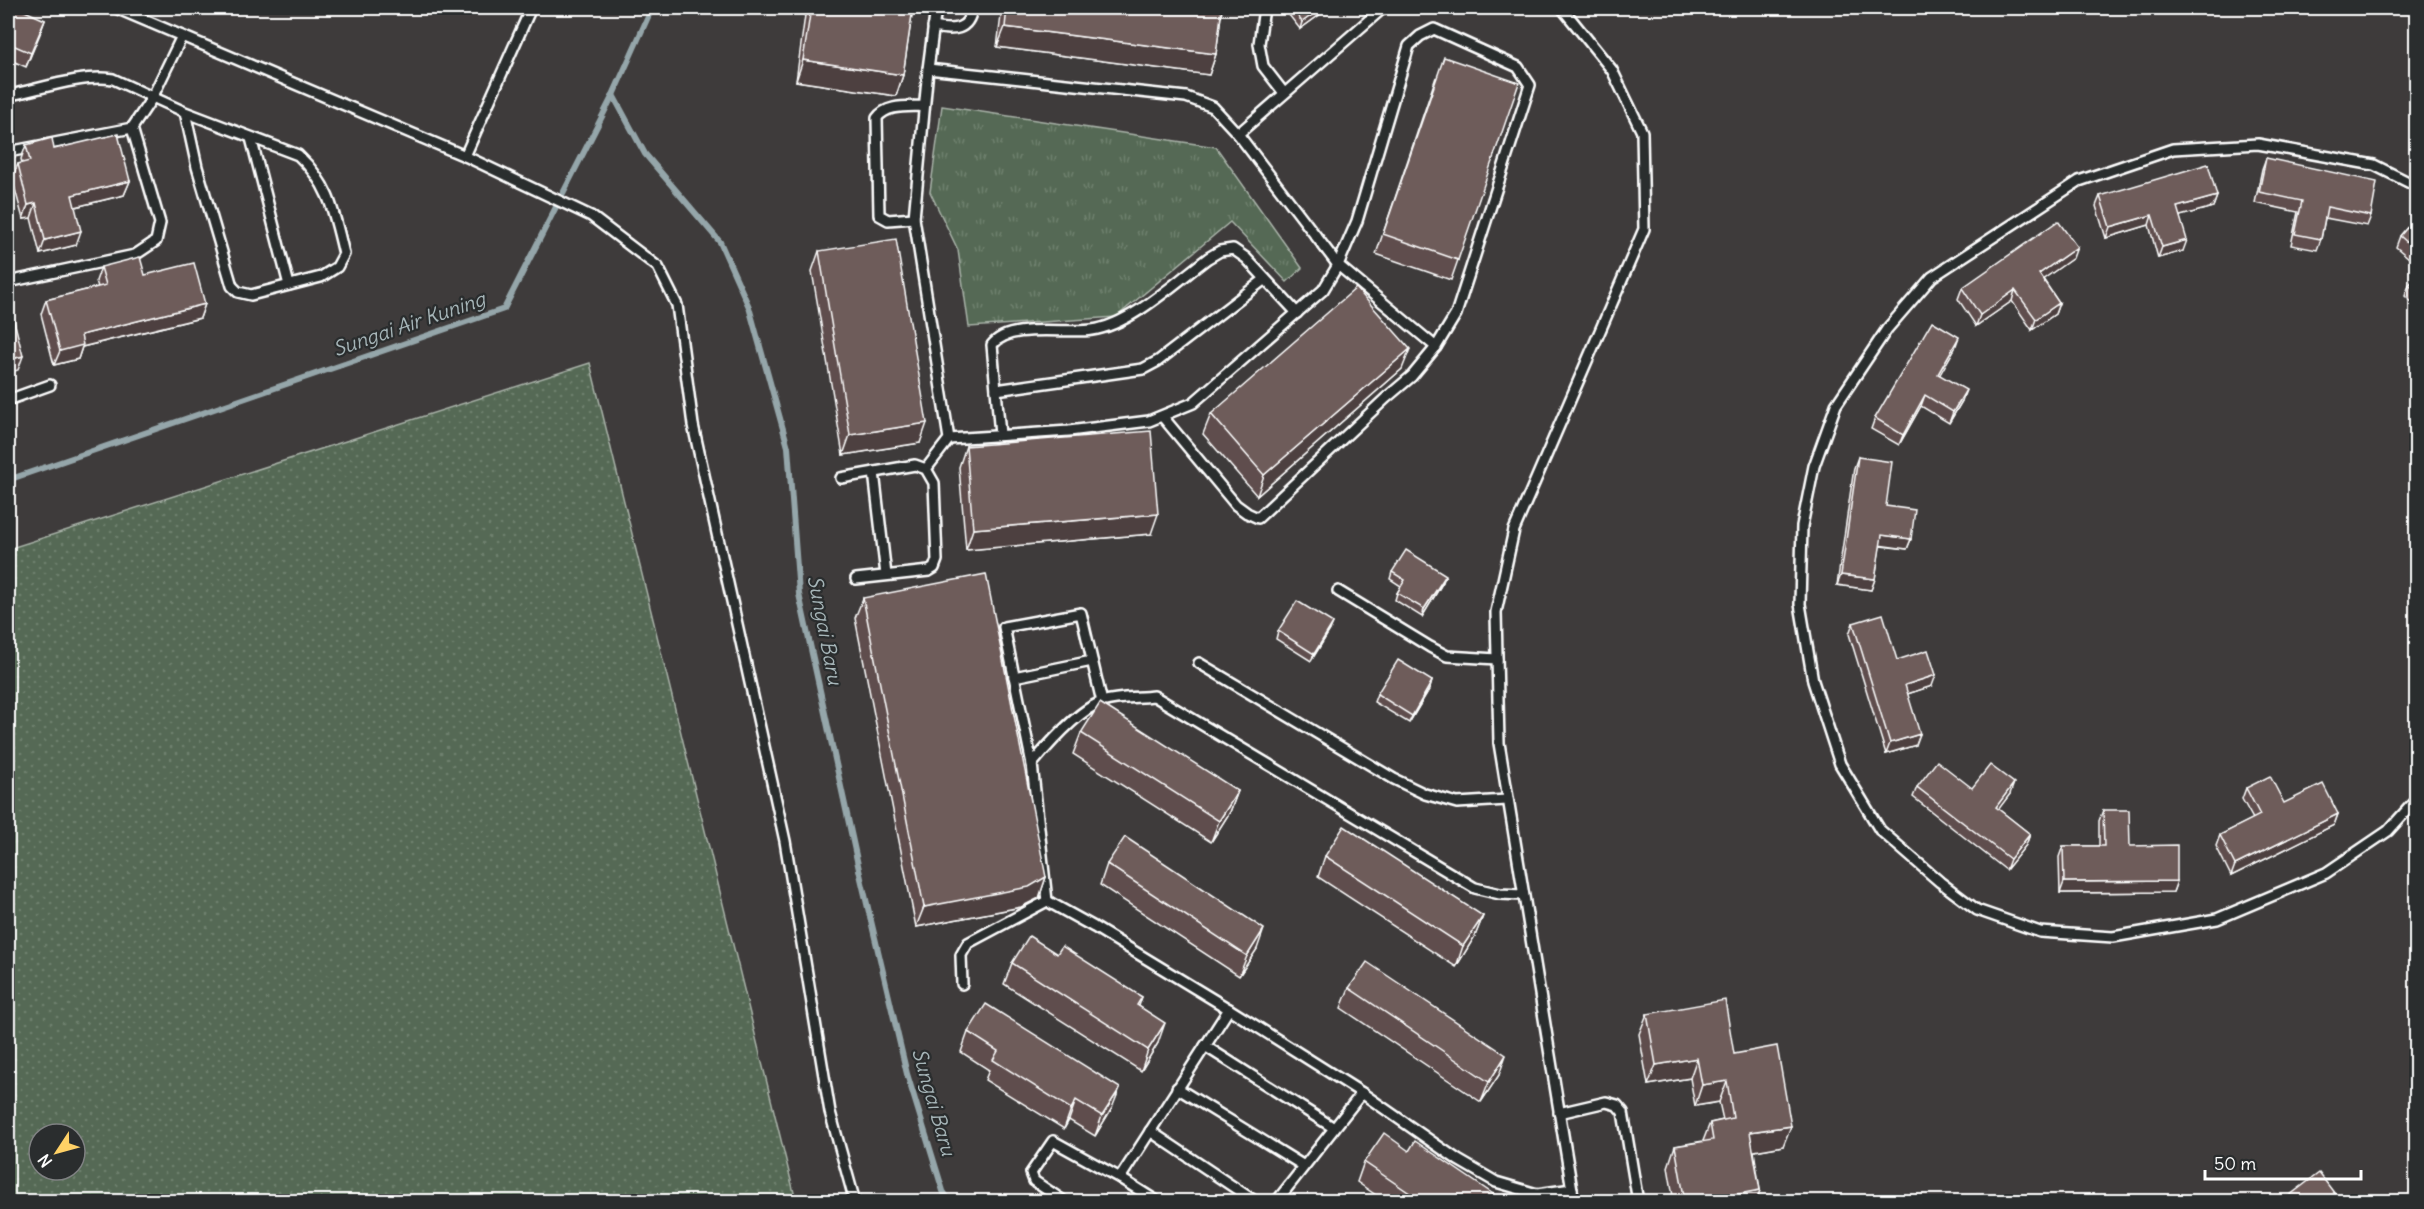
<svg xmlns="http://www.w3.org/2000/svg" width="2424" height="1209" font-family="Delius,sans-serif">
  <defs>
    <pattern id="grass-dots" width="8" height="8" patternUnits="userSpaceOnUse" patternTransform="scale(1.5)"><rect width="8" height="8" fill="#556954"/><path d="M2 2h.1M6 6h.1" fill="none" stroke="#6e806e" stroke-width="1.8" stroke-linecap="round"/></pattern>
    <pattern id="park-tufts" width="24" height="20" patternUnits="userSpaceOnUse" patternTransform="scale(1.5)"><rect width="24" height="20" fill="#556954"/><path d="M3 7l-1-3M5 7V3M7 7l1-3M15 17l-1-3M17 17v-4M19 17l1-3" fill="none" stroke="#6e806e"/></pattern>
  </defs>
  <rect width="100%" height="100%" fill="#3e3b3b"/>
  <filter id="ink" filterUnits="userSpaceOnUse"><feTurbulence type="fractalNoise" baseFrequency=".0167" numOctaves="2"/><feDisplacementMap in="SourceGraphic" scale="12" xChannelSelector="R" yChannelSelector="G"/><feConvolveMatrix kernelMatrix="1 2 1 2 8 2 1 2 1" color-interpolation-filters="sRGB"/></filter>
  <g filter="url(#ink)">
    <path fill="url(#grass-dots)" stroke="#aab4aa" stroke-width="1.5" fill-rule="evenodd" d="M590,363l206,838h-788v-652zM39,1134h36v36h-36z"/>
    <polygon fill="url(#park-tufts)" stroke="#aab4aa" stroke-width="1.5" points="942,106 1216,147 1302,268 1287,282 1230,222 1116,317 969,327 958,250 930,192"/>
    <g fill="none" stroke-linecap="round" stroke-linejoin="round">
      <g stroke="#95a6aa" stroke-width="6">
        <polyline points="613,95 645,154 720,242 749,307 788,447 799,594 860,874 907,1074 943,1191 950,1202"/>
        <polyline points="8,480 504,309 613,95 652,8"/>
      </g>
      <g stroke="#fff" stroke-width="14">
        <g id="lane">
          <polyline points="116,8 465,156 591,216 658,267 677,305 693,425 785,841 830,1112 855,1202"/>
          <polyline points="1264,8 1259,44 1263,66 1284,93"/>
          <polyline points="1562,8 1612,70 1642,132 1644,229 1514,530 1496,612 1499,743 1574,1202"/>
          <path d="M933,27c20,4 36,4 39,-19"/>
          <polyline points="928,69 1186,97 1213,107 1238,134 1338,265 1436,347"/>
          <path d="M10,95c30,-6 73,-21 103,-16l72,33 113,43c32,30 36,58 46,99l-7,13 -16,10 -70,18 -13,-3 -6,-6 -35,-119 -12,-55"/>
          <polyline points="1238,134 1383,8"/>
          <polyline points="251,138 289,285"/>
          <polyline points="8,152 132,128"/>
          <polyline points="465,156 531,8"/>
          <polyline points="2416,186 2374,165 2258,144 2173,149 2079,181 1932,277 1887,329 1836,405 1814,466 1802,526 1800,604 1813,681 1840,764 1880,830 1940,882 1977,910 2040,932 2113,937 2217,919 2326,873 2388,831 2416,800"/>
          <path d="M914,218l-26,2 -9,-5 -2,-97c10,-14 31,-11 47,-12"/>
          <polyline points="8,282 135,255 156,241 160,223 132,128 152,98 182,36"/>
          <polyline points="996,390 1143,369 1158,361 1265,279"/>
          <polyline points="8,400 50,385"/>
          <path d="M1000,435l-8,-90c17,-23 73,-11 100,-15 39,-5 85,-49 116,-72l12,-7 13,-2 13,9 51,55"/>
          <polyline points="949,439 1069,431 1149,421 1193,403 1323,290 1338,265 1357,221 1409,46 1420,36 1434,29 1518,67 1530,85 1456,314 1436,347 1412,376 1386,398 1258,518 1247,513 1236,505 1162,416"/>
          <polyline points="926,469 949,439 914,218 928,69 936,8"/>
          <polyline points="874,472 886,575"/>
          <polyline points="841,478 915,465 926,469 934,483 937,560 934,568 929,571 856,579"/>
          <polyline points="1338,591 1430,647 1447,656 1497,659"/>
          <polyline points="1199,663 1394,779 1425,794 1457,803 1507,800"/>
          <polyline points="1014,677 1092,661"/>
          <path d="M1032,764c16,-19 47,-55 70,-62 16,-5 36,-4 52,-6l321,192 25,6 23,1"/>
          <polyline points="1047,901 1094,927 1229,1009 1362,1093 1458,1160 1496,1182 1537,1194 1572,1189"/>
          <polyline points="1047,901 1032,764 1004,627 1081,613 1102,702"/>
          <polyline points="962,984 961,955 968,943 1047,901"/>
          <polyline points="1205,1046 1334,1128"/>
          <polyline points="1177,1088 1304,1166"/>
          <polyline points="1559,1113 1606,1102 1617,1105 1623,1112 1638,1202"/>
          <polyline points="1150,1131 1256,1202"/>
          <polyline points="1120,1178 1158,1202"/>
          <polyline points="1065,1202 1034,1181 1031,1173 1053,1141 1120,1178 1229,1009"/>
          <polyline points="1276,1202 1362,1093"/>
        </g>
      </g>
      <use href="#lane" stroke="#2a2d2e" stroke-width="9"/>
    </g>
    <g fill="#5f4e4d" stroke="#fff" stroke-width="1.5">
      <polygon points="8,8 45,20 26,67 8,59"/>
      <polygon points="806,8 913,8 903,75 896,96 796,81"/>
      <polygon points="1002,8 1222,8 1216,54 1209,75 997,47"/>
      <polygon points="1286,8 1324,8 1322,13 1300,29 1285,10"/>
      <polygon points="1436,77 1458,260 1451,280 1376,254"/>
      <polygon points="26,145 54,149 130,181 124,195 75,207 76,245 40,254 31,218 23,219 12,178 18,164 22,163 21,159"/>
      <polygon points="2266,158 2371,216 2367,226 2325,218 2321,239 2317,250 2291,245 2298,212 2255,203 2262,169"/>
      <polygon points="2100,196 2217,196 2213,207 2180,216 2183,251 2158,258 2149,225 2106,238 2096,206"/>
      <polygon points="2416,217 2416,264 2396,247 2400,236"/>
      <polygon points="819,251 920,443 843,455 812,271"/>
      <polygon points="2073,258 2043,279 2059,303 2055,314 2032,330 2012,301 1976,326 1958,299 1962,288"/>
      <polygon points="101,267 145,275 205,304 200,318 82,347 78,359 54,365 41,314 46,300 98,287 96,281"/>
      <polygon points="2416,277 2416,306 2405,296 2409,285"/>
      <polygon points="1955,348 1939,375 1962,401 1949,423 1921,406 1899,445 1871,429 1875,418"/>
      <polygon points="1402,369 1257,496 1203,434 1211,414"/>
      <polygon points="966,446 1151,534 966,550 959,467"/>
      <polygon points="1858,457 1886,506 1911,539 1907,549 1880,546 1875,579 1871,590 1837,585 1854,468"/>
      <polygon points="1392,572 1443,582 1422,617 1395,600 1397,593 1401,586 1390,579"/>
      <polygon points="863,598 1046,877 1039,898 1021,907 916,927 855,618"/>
      <polygon points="1853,623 1897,660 1932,686 1907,694 1916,745 1886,754 1849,634"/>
      <polygon points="1330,630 1311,661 1276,639 1278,631"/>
      <polygon points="1432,681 1430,688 1409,723 1374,702 1377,694"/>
      <polygon points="1081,733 1238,791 1230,812 1211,842 1073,754"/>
      <polygon points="1917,787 1972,788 2010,794 1998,809 2030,834 2026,845 2006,870 1913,797"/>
      <polygon points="2246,788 2284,803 2338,814 2334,825 2231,876 2216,846 2220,835 2253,819 2242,799"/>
      <polygon points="2103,810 2130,846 2177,881 2173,892 2060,893 2059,857 2063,846 2099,846 2099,821"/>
      <polygon points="1325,856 1483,916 1475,936 1456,967 1318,877"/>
      <polygon points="1107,864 1257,949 1239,976 1100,885"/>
      <polygon points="1057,954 1142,997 1139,1006 1158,1043 1141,1071 1004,984 1012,963"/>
      <polygon points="1349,988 1499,1075 1481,1102 1341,1008"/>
      <polygon points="1647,1014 1734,1054 1783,1146 1754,1151 1760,1190 1756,1202 1674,1202 1668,1167 1675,1146 1703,1141 1710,1123 1723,1120 1719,1102 1695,1106 1690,1078 1648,1085 1639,1034"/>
      <polygon points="968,1032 1112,1108 1095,1136 1069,1120 1064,1129 985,1080 989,1070 961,1052"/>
      <polygon points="1409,1151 1498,1202 1386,1202 1357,1182 1364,1162"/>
    </g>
    <g fill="#4d403f" stroke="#fff" stroke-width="1.5">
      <polygon points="1322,8 1324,8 1322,13 1300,29 1302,22"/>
      <polygon points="45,20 40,34 26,67 31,53"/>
      <polygon points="1005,27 1216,54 1209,75 997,47"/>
      <polygon points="803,60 903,75 896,96 796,81"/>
      <polygon points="130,181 124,195 67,209 72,195"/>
      <polygon points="2217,196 2213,207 2173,218 2177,207"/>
      <polygon points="36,203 31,218 23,219 28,205"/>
      <polygon points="2152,215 2149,225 2106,238 2110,227"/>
      <polygon points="81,231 76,245 40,254 45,240"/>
      <polygon points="2187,240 2183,251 2158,258 2162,247"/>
      <polygon points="2077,247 2073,258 2035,285 2039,274"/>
      <polygon points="2015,290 2012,301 1976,326 1980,315"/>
      <polygon points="2059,303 2055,314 2032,330 2036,319"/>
      <polygon points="205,304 200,318 82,347 78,359 54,365 60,351 81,335"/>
      <polygon points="1959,337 1955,348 1934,385 1938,374"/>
      <polygon points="1410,349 1402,369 1257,496 1264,475"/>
      <polygon points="23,356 18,370 8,373 8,360"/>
      <polygon points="1966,390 1962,401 1949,423 1953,412"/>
      <polygon points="1925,395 1921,406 1899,445 1903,435"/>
      <polygon points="927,423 920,443 843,455 850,435"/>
      <polygon points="1158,514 1151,534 966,550 973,529"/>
      <polygon points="1882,535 1911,539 1907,549 1878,545"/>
      <polygon points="1446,575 1443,582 1422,617 1424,609"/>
      <polygon points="1841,575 1875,579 1871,590 1837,585"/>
      <polygon points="1333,623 1330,630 1311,661 1314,654"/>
      <polygon points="1936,675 1932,686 1901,696 1905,685"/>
      <polygon points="1432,681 1430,688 1409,723 1412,716"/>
      <polygon points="1920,734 1916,745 1886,754 1890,743"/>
      <polygon points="2014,783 2010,794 1992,818 1996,807"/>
      <polygon points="1238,791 1230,812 1211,842 1219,821"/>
      <polygon points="2338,814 2334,825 2231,876 2235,865"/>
      <polygon points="2030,834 2026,845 2006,870 2010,859"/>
      <polygon points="1046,877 1039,898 1021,907 916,927 924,907"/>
      <polygon points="2177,881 2173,892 2060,893 2064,882"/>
      <polygon points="1483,916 1475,936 1456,967 1463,946"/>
      <polygon points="1264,929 1257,949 1239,976 1247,956"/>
      <polygon points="1165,1023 1158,1043 1141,1071 1148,1050"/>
      <polygon points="1506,1055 1499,1075 1481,1102 1489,1082"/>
      <polygon points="1697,1058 1690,1078 1648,1085 1656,1065"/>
      <polygon points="1727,1081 1719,1102 1695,1106 1702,1085"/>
      <polygon points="1120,1088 1112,1108 1095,1136 1102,1116"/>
      <polygon points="1076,1100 1069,1120 1064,1129 1071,1109"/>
      <polygon points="1791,1126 1783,1146 1743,1153 1750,1132"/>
      <polygon points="1760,1190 1756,1202 1696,1202"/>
    </g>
    <g fill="#6e5b5a" stroke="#fff" stroke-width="1.5">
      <polygon points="8,8 18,8 45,20 31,53 8,43"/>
      <polygon points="811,8 913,8 903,75 803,60"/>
      <polygon points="1007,8 1222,8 1216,54 1005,27"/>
      <polygon points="1292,8 1322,8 1302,22"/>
      <polygon points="1444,57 1519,83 1458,260 1383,234"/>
      <polygon points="118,134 130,181 72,195 81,231 45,240 36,203 28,205 18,164 30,161 26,145 52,138 54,149"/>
      <polygon points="2266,158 2377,182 2371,216 2327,207 2321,239 2295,234 2302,201 2259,192"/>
      <polygon points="2208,164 2217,196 2177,207 2187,240 2162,247 2152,215 2110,227 2100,196"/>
      <polygon points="2416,217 2416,250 2400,236"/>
      <polygon points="2058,221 2077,247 2039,274 2059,303 2036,319 2015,290 1980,315 1962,288"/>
      <polygon points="896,239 927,423 850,435 819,251"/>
      <polygon points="140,257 145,275 194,263 205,304 81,335 83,345 60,351 46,300 106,285 101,267"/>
      <polygon points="2416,277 2416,292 2409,285"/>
      <polygon points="1356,288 1410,349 1264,475 1211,414"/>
      <polygon points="8,297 23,356 8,360"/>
      <polygon points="1932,321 1959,337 1938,374 1966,390 1953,412 1925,395 1903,435 1875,418"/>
      <polygon points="1151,431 1158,514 973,529 966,446"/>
      <polygon points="1858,457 1892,462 1886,506 1915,510 1911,539 1882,535 1875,579 1841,575"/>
      <polygon points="1406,550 1446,575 1424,609 1397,593 1405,580 1392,572"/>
      <polygon points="986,574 1046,877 1029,887 924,907 863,598"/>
      <polygon points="1297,601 1333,623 1314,654 1278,631"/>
      <polygon points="1883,614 1897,660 1928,650 1936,675 1905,685 1920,734 1890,743 1853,623"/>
      <polygon points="1398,660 1432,681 1412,716 1377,694"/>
      <polygon points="1100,703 1238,791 1219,821 1081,733"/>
      <polygon points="1937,761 1972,788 1990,765 2014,783 1996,807 2030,834 2010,859 1917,787"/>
      <polygon points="2270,776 2284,803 2323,784 2338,814 2235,865 2220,835 2260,815 2246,788"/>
      <polygon points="2103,810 2129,810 2130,846 2177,845 2177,881 2064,882 2063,846 2104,846"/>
      <polygon points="1344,826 1483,916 1463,946 1325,856"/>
      <polygon points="1125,837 1264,929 1247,956 1107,864"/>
      <polygon points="1029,936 1057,954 1062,946 1142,997 1137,1005 1165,1023 1148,1050 1012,963"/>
      <polygon points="1367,962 1506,1055 1489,1082 1349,988"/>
      <polygon points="1725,1000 1734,1054 1777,1046 1791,1126 1750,1132 1760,1190 1696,1202 1685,1202 1675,1146 1713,1140 1710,1123 1733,1118 1727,1081 1702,1085 1697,1058 1656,1065 1647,1014"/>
      <polygon points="986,1004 1120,1088 1102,1116 1076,1100 1071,1109 993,1060 998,1051 968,1032"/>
      <polygon points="1384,1133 1409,1151 1415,1141 1499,1198 1497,1202 1423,1202 1364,1162"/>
      <polygon points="2319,1173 2341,1202 2281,1202"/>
    </g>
  </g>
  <g text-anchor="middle" stroke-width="4.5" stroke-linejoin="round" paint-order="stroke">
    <g font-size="20" font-style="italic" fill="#a6b5b8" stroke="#2a2d2e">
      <text transform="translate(409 324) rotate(-19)" y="7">Sungai Air Kuning</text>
      <text transform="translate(825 630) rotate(79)" y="7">Sungai Baru</text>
      <text transform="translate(934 1102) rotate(74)" y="7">Sungai Baru</text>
    </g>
  </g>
  <rect width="2424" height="1209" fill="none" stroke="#2a2d2e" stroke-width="30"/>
  <rect x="15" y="15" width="2394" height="1179" fill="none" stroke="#fff" stroke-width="2" filter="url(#ink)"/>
  <g transform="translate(57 1152) rotate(234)"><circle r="28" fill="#2a2d2e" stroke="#7f8182" stroke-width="1.5"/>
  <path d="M0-4.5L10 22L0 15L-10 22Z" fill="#ffd166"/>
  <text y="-9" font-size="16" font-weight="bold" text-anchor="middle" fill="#ffffff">N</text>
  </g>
  <path d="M2205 1170v9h156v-9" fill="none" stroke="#ffffff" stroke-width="3"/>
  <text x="2214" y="1170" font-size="18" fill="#ffffff" stroke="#2a2d2e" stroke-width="4.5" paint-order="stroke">50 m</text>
</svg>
